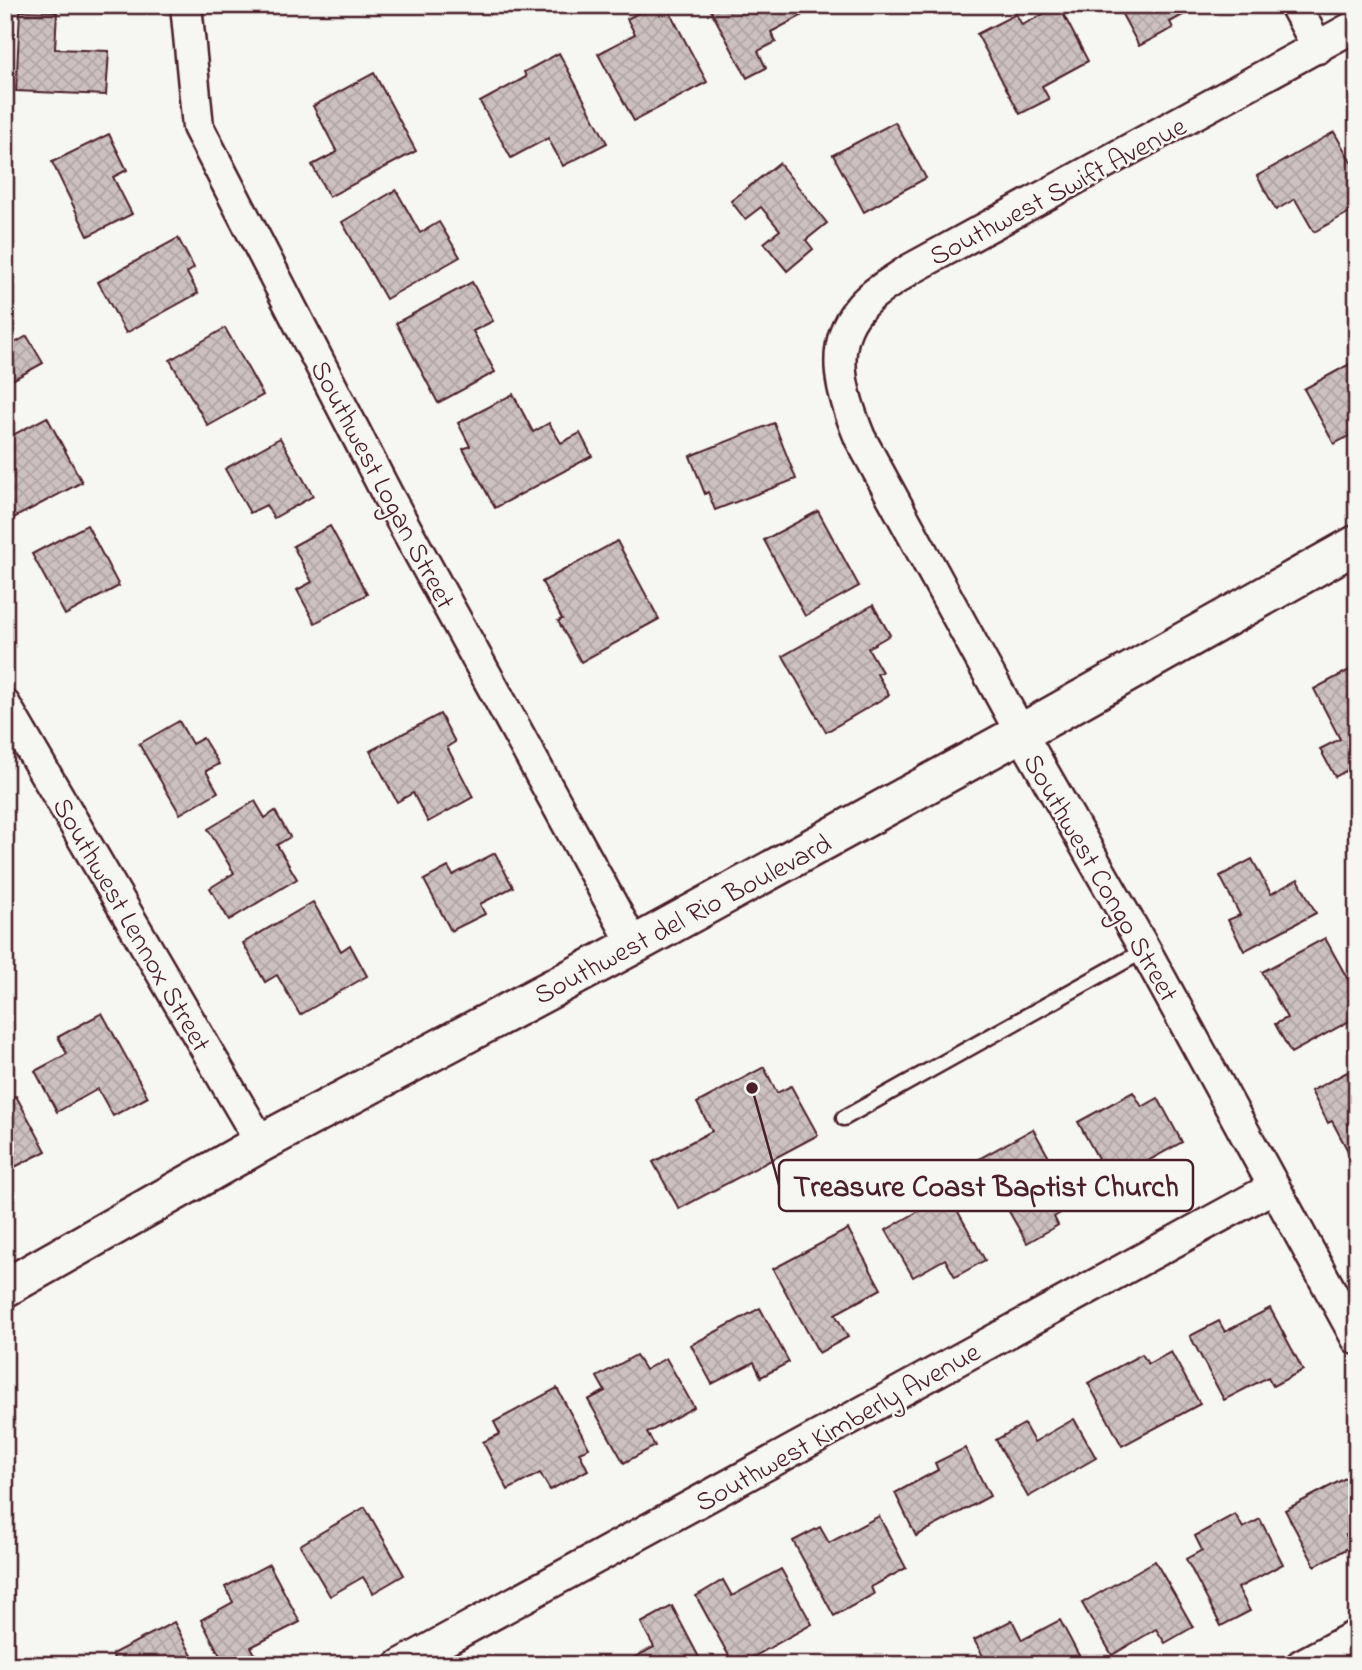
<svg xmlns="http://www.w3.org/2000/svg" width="1362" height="1670" font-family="'Indie Flower',sans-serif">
  <defs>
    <pattern id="building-cross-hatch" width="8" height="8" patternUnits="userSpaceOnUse" patternTransform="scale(1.75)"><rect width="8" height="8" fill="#ccc1c0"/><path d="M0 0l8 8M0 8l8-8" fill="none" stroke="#b1a5a5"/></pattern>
  </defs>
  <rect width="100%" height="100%" fill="#f6f6f2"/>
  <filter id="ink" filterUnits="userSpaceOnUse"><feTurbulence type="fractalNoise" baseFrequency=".0143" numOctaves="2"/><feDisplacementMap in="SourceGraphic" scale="14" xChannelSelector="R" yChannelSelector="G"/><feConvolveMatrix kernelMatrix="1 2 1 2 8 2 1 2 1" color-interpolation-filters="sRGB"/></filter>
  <g filter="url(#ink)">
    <g fill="url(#building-cross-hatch)" stroke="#4a1f2b" stroke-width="2">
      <polygon points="653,5 666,5 707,82 634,121 598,54 635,34 627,19"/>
      <polygon points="708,5 795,5 801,16 771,32 776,42 758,51 766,68 747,78"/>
      <polygon points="1117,5 1201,5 1170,22 1173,28 1139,46"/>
      <polygon points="1059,6 1088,61 1042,86 1049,99 1020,114 977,34 1016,14 1022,25"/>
      <polygon points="20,11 57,12 55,49 109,51 106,95 16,91"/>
      <polygon points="559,53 607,143 563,166 548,138 511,158 480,102 526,77 524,72"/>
      <polygon points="374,73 416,151 329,197 312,165 337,152 313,106"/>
      <polygon points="895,122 926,178 864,212 833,155"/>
      <polygon points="1334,132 1357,172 1357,208 1314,232 1295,199 1276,210 1257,176"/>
      <polygon points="109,134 127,170 113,177 132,214 88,236 52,162"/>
      <polygon points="779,163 827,223 806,240 813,249 787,271 764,243 780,230 761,207 745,219 731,201"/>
      <polygon points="396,190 420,233 439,222 460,257 386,299 342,222"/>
      <polygon points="178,238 194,268 187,273 198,293 126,333 98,282"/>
      <polygon points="472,282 493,321 473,331 495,372 438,403 396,323"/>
      <polygon points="225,328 263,395 208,426 170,360"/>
      <polygon points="5,331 13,344 27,336 43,363 5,384"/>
      <polygon points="1357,360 1357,432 1334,444 1304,389"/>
      <polygon points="513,394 533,432 549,423 561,443 580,433 592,456 495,508 463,449 470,446 458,423"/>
      <polygon points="47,417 82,482 10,520 5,510 5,439"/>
      <polygon points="774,423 796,479 715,510 708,492 705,494 690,456"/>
      <polygon points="280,438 313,496 274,518 266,505 250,513 225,469"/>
      <polygon points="818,511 859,586 805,616 764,540"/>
      <polygon points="87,525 119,586 65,615 32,554"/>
      <polygon points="330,526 367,594 315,623 297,590 312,582 293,546"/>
      <polygon points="617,541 659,619 581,662 558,621 562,619 542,582"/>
      <polygon points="873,605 890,635 868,648 882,672 877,674 889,695 826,732 783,656"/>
      <polygon points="1357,666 1357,765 1335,777 1320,749 1340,739 1314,689"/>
      <polygon points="440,714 455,742 447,747 473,797 428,822 413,793 397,802 370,751"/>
      <polygon points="179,721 192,744 203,738 219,764 206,771 218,792 180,814 139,744"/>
      <polygon points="1357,793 1357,808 1350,797"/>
      <polygon points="255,801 265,818 275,811 290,837 277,845 297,879 229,920 210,888 234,873 208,829"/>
      <polygon points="495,853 513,887 480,904 485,914 451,931 424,880 448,867 453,875"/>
      <polygon points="1252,859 1271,894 1298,879 1316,913 1244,951 1228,920 1240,915 1220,876"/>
      <polygon points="313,902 341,951 350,945 367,976 300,1015 277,975 265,982 243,943"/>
      <polygon points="1325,938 1357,996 1357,1017 1291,1053 1275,1024 1287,1018 1262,972"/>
      <polygon points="102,1013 148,1097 113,1116 98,1089 57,1112 35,1071 67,1054 58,1037"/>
      <polygon points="764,1067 777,1093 791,1086 818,1135 679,1209 653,1162 712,1131 697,1103"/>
      <polygon points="1357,1067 1357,1165 1356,1166 1332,1121 1328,1123 1311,1091"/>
      <polygon points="1133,1092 1142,1107 1158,1098 1182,1142 1139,1166 1145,1178 1117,1193 1078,1122"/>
      <polygon points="16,1096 46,1151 5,1172 5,1101"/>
      <polygon points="1033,1129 1075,1204 1054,1217 1058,1225 1027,1243 979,1159"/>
      <polygon points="948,1194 985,1260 955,1277 945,1259 913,1277 886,1230"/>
      <polygon points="848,1229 881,1289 835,1314 848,1337 819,1353 773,1269"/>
      <polygon points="760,1308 789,1362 761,1377 754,1362 712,1384 691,1345"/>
      <polygon points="1270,1308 1303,1370 1273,1386 1268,1377 1224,1400 1190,1336 1219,1321 1225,1332"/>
      <polygon points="1171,1352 1200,1404 1122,1446 1088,1383 1142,1354 1148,1364"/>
      <polygon points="636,1355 645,1370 666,1358 694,1407 647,1433 655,1446 624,1463 588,1400 605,1391 597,1377"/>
      <polygon points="557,1388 589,1448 579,1452 588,1470 550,1490 540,1473 508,1490 483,1442 500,1434 494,1422"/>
      <polygon points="1074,1419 1096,1458 1028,1497 996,1440 1024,1424 1034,1442"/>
      <polygon points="965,1448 990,1496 916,1536 895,1493 938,1470 935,1463"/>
      <polygon points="1357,1472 1357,1529 1346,1535 1352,1546 1315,1566 1285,1510"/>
      <polygon points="365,1507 404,1575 373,1593 363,1577 330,1596 300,1545"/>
      <polygon points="1235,1514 1243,1528 1260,1519 1283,1564 1238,1588 1250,1611 1221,1626 1186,1559 1202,1550 1195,1536"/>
      <polygon points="879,1516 906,1568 871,1587 874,1594 834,1616 793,1541 820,1527 829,1543"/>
      <polygon points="1155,1561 1193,1627 1165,1643 1156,1629 1112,1655 1082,1603"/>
      <polygon points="269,1564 300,1622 251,1647 259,1661 252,1665 225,1665 201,1620 233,1602 225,1587"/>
      <polygon points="781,1569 812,1624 739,1665 734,1665 696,1596 723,1580 732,1596"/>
      <polygon points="672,1606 703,1665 620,1665 654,1647 641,1623"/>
      <polygon points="1012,1620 1022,1640 1060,1620 1084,1665 988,1665 974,1640"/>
      <polygon points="174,1622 197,1665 117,1665 112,1654"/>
    </g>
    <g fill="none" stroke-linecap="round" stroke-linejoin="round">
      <g stroke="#4a1f2b" stroke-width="19">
        <polyline id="service" points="844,1118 1145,950"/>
      </g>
      <g stroke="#4a1f2b" stroke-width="35">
        <g id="minor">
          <polyline points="186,5 198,127 388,496 634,945"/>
          <polyline points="1295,5 1318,48"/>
          <path d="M1357,25l-448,245c-17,12 -38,23 -51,40 -31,38 -15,87 2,128l161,295 124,217 212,389"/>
          <polyline points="5,705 261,1143"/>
          <polyline points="400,1665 1274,1187"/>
          <polyline points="1301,1665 1357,1635"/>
        </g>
      </g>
      <g stroke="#4a1f2b" stroke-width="42">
        <polyline id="tertiary" points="5,1288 261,1143 634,945 1021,733 1357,544"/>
      </g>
      <use href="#service" stroke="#f6f6f2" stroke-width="14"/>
      <use href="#minor" stroke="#f6f6f2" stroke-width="30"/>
      <use href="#tertiary" stroke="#f6f6f2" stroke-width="37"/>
    </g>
  </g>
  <g text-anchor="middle" stroke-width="5" stroke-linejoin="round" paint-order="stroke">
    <g font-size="28" fill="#4a1f2b" stroke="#f6f6f2">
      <text transform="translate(1057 190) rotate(-28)" y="10">Southwest Swift Avenue</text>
      <text transform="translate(384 484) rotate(62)" y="10">Southwest Logan Street</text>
      <text transform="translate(1102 877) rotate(60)" y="10">Southwest Congo Street</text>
      <text transform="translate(682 918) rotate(-28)" y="10">Southwest del Rio Boulevard</text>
      <text transform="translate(133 924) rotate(60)" y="10">Southwest Lennox Street</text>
      <text transform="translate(837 1426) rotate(-29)" y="10">Southwest Kimberly Avenue</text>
    </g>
  </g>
  <path fill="none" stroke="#4a1f2b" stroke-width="2.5" d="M752 1088L779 1185"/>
  <circle fill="#4a1f2b" stroke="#f6f6f2" stroke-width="2.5" cx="752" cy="1088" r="7"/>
  <rect fill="#f6f6f2" stroke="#4a1f2b" stroke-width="2.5" x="779" y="1160" width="414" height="51" rx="7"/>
  <g font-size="30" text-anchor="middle" font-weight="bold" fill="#4a1f2b">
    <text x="986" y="1196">Treasure Coast Baptist Church</text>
  </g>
  <rect width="1362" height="1670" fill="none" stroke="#f6f6f2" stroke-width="28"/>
  <rect x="14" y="14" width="1334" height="1642" fill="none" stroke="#4a1f2b" stroke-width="2.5" filter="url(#ink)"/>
</svg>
